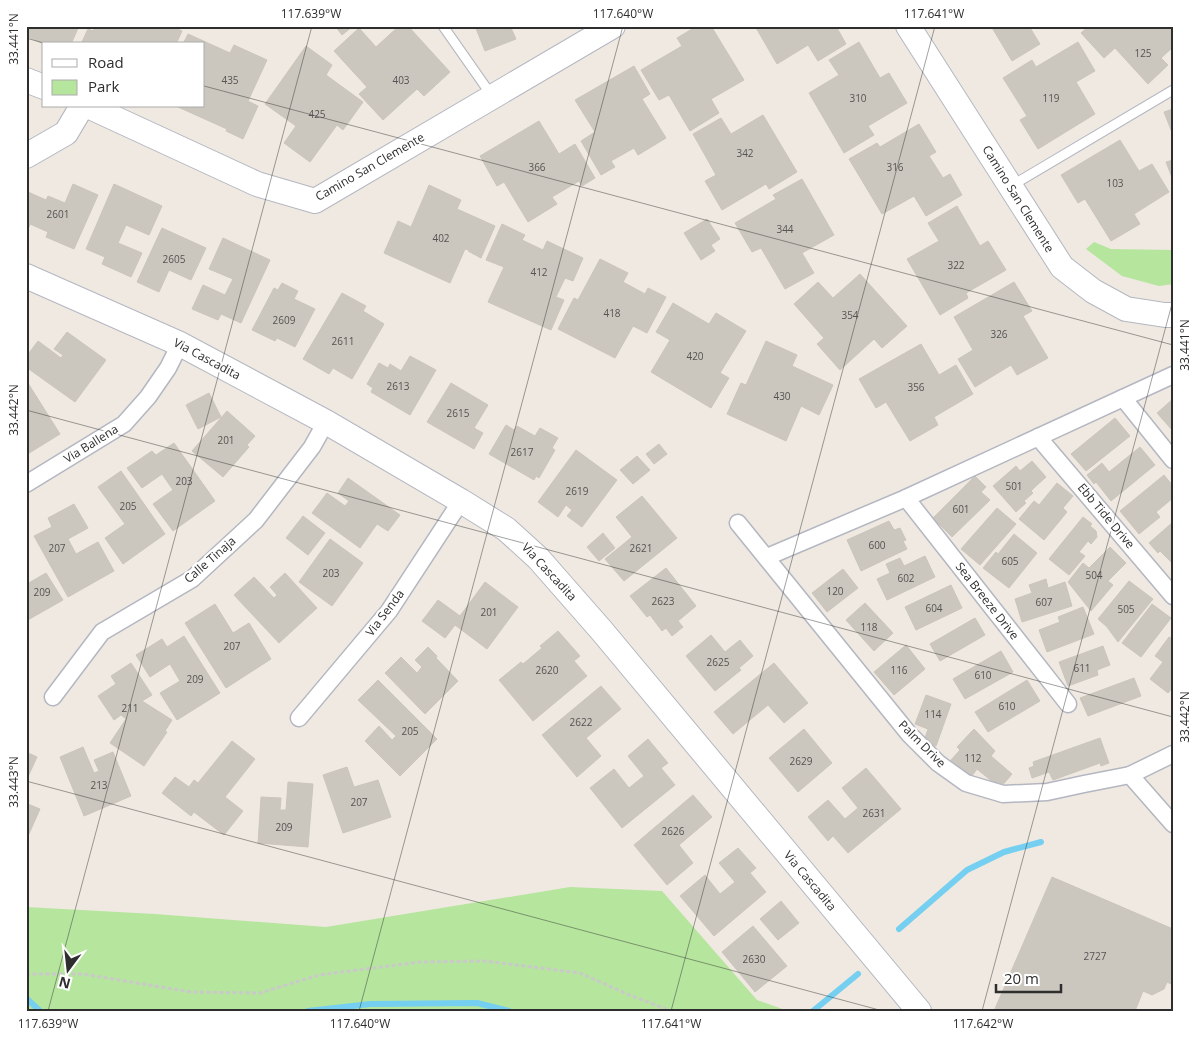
<svg xmlns="http://www.w3.org/2000/svg" width="1199" height="1037" font-family="'Open Sans',sans-serif">
  <rect width="100%" height="100%" fill="#efe9e1"/>
  <g fill="#b6e59e">
    <polygon points="1094,242 1111,249 1173,250 1173,284 1159,286 1122,276 1086,249"/>
    <polygon points="570,887 662,891 757,1000 788,1011 26,1011 26,907 155,914 326,927"/>
  </g>
  <g fill="none" stroke-linecap="round" stroke-linejoin="round">
    <g stroke="#75cff0" stroke-width="6">
      <polyline points="899,929 967,870 1004,852 1041,842"/>
      <polyline points="26,998 40,1011"/>
      <polyline points="308,1011 370,1004 477,1003 509,1011"/>
      <polyline points="813,1011 858,974"/>
    </g>
  </g>
  <g fill="#cbc7bf" stroke="#cbc5ba">
    <polygon points="26,26 79,26 71,44 44,44 26,36"/>
    <polygon points="95,26 171,26 182,31 176,44 81,44 88,29 93,31"/>
    <polygon points="335,26 353,26 342,35"/>
    <polygon points="399,26 408,26 450,72 424,96 417,89 383,120 359,94 367,87 334,51 359,28 376,47"/>
    <polygon points="475,26 516,26 511,28 516,39 485,51"/>
    <polygon points="697,26 711,26 744,80 711,99 719,113 690,131 669,95 659,100 641,70 682,46 677,38"/>
    <polygon points="755,26 836,26 846,44 818,61 808,45 777,64"/>
    <polygon points="991,26 1029,26 1040,44 1012,61"/>
    <polygon points="1089,26 1173,26 1173,47 1161,58 1168,65 1148,84 1115,48 1104,58 1081,33"/>
    <polygon points="188,34 230,53 234,45 267,60 248,101 258,106 243,139 226,131 227,129 178,107 179,106 204,106 204,44 183,44"/>
    <polygon points="859,42 880,78 889,73 907,103 868,126 874,135 844,153 809,93 839,75 829,60"/>
    <polygon points="1078,42 1095,71 1076,82 1095,114 1038,149 1020,120 1027,116 1003,78 1032,60 1036,67"/>
    <polygon points="306,46 332,65 326,75 363,102 343,130 337,125 310,162 284,143 296,126 265,104"/>
    <polygon points="634,66 650,94 642,99 666,138 638,155 634,148 611,161 615,167 601,175 581,141 595,132 575,100"/>
    <polygon points="1173,109 1173,135 1164,112"/>
    <polygon points="763,115 797,172 769,189 766,184 722,210 705,181 716,175 693,134 721,118 731,134"/>
    <polygon points="539,121 559,154 575,144 595,178 582,186 579,181 552,197 557,204 528,222 504,182 497,186 480,156"/>
    <polygon points="919,124 936,152 929,156 943,178 950,174 962,195 926,216 914,196 882,214 849,159 877,143 880,147"/>
    <polygon points="1120,140 1139,171 1152,164 1169,192 1134,214 1140,224 1111,241 1085,199 1078,203 1061,175"/>
    <polygon points="1173,160 1173,180 1166,162"/>
    <polygon points="802,179 834,235 802,253 814,273 785,289 761,248 752,252 735,223 776,199 773,195"/>
    <polygon points="73,184 98,195 74,249 46,237 48,232 30,224 29,227 26,226 26,195 28,192 46,200 48,196 65,203"/>
    <polygon points="114,184 162,206 149,235 126,225 118,243 142,253 131,277 102,264 105,257 86,249"/>
    <polygon points="429,185 461,200 457,209 495,226 481,258 468,251 469,250 465,249 450,283 384,253 398,221 411,227"/>
    <polygon points="957,206 980,246 988,241 1006,270 966,293 968,298 940,315 907,259 939,241 928,223"/>
    <polygon points="707,219 720,239 711,245 715,251 701,260 684,233"/>
    <polygon points="502,224 525,235 522,240 543,250 547,241 583,258 573,281 565,278 556,297 564,300 551,330 488,302 504,267 486,260"/>
    <polygon points="162,228 206,248 191,280 169,270 159,292 137,282"/>
    <polygon points="223,238 270,260 241,323 221,314 218,320 192,309 203,285 225,295 233,279 209,269"/>
    <polygon points="600,259 628,273 623,282 645,294 648,288 666,297 647,333 633,326 615,358 558,329 574,298 578,300"/>
    <polygon points="860,274 907,326 882,348 874,339 840,370 817,344 824,338 794,304 818,282 833,298"/>
    <polygon points="1014,282 1032,311 1023,316 1048,358 1017,375 1011,365 975,387 958,359 973,350 954,317"/>
    <polygon points="282,283 298,291 294,299 315,309 295,347 277,338 275,341 252,330 274,288 278,290"/>
    <polygon points="342,293 366,306 363,311 384,324 352,379 333,368 329,374 303,359"/>
    <polygon points="673,303 709,324 716,313 746,331 720,373 729,378 711,408 651,372 670,340 656,332"/>
    <polygon points="67,332 106,360 75,402 26,367 26,357 38,341 61,358 63,355 54,349"/>
    <polygon points="766,341 797,355 792,366 833,385 819,415 801,406 786,441 727,414 741,383 746,385"/>
    <polygon points="921,344 939,375 956,365 973,394 934,417 938,425 910,441 886,402 876,408 859,379"/>
    <polygon points="410,356 436,370 410,415 371,392 373,388 367,384 379,363 388,368 390,364 401,371"/>
    <polygon points="26,380 60,434 26,455"/>
    <polygon points="451,383 488,405 474,428 483,433 474,449 427,422"/>
    <polygon points="209,393 221,417 198,429 186,405"/>
    <polygon points="1173,399 1173,431 1157,413"/>
    <polygon points="227,411 255,436 247,445 249,447 223,477 192,451"/>
    <polygon points="1115,418 1130,436 1086,471 1071,454"/>
    <polygon points="506,425 514,430 517,426 535,436 540,428 558,438 552,448 555,450 539,478 536,476 534,480 489,454"/>
    <polygon points="174,443 215,501 173,531 153,504 173,490 162,474 142,488 127,468 152,451 156,455"/>
    <polygon points="659,444 667,454 654,464 646,454"/>
    <polygon points="1140,447 1155,465 1111,501 1096,482 1094,484 1087,475 1102,463 1109,472"/>
    <polygon points="576,450 617,480 582,527 567,516 572,510 566,505 558,517 538,502"/>
    <polygon points="637,456 650,470 633,484 620,470"/>
    <polygon points="1032,461 1046,477 1035,487 1031,491 1033,493 1024,501 1026,503 1016,512 993,486 1016,466 1020,471"/>
    <polygon points="121,471 165,534 123,564 105,538 125,524 98,487"/>
    <polygon points="1164,475 1173,486 1173,498 1156,512 1160,517 1139,534 1120,511"/>
    <polygon points="975,476 986,487 981,492 990,500 952,537 933,518"/>
    <polygon points="348,478 400,515 388,531 377,524 360,548 312,513 327,493 345,506 349,501 338,493"/>
    <polygon points="1057,483 1073,496 1063,508 1067,512 1044,540 1019,519 1034,501 1039,505"/>
    <polygon points="642,496 677,538 624,581 605,559 632,537 616,517"/>
    <polygon points="74,504 88,528 68,539 76,554 98,542 114,571 68,597 34,536 52,527 48,518"/>
    <polygon points="997,508 1016,524 980,565 961,549"/>
    <polygon points="303,516 325,533 308,555 286,538"/>
    <polygon points="1083,517 1092,524 1090,526 1096,531 1097,537 1091,544 1088,541 1079,552 1085,556 1069,575 1049,559"/>
    <polygon points="889,521 894,530 900,528 906,540 903,541 907,549 861,571 847,540"/>
    <polygon points="1173,522 1173,561 1171,562 1160,551 1158,553 1149,543"/>
    <polygon points="603,533 615,548 599,561 587,547"/>
    <polygon points="1014,534 1037,553 1009,588 983,568 996,552 998,554"/>
    <polygon points="330,539 363,563 332,606 299,582"/>
    <polygon points="1110,547 1126,563 1108,581 1113,585 1091,611 1068,582 1083,563 1089,568"/>
    <polygon points="925,556 935,577 887,600 877,579 890,573 886,564 900,558 904,566"/>
    <polygon points="666,568 696,606 678,621 683,627 672,636 666,628 662,631 650,615 647,617 630,596"/>
    <polygon points="843,569 858,588 827,612 812,593"/>
    <polygon points="46,573 63,600 26,621 26,582 27,584"/>
    <polygon points="285,573 317,608 279,643 234,595 254,577 274,598 277,595 270,587"/>
    <polygon points="1046,579 1048,588 1065,582 1072,606 1022,622 1015,599 1032,593 1029,585"/>
    <polygon points="1129,581 1153,599 1118,642 1107,627 1098,619"/>
    <polygon points="485,582 518,607 487,649 455,625 445,638 422,621 438,600 460,616"/>
    <polygon points="951,585 962,608 916,630 905,607"/>
    <polygon points="865,603 893,633 874,651 846,620"/>
    <polygon points="215,604 233,633 249,623 271,659 226,688 185,623"/>
    <polygon points="1152,604 1171,618 1141,657 1122,643"/>
    <polygon points="1083,607 1094,634 1047,652 1039,630 1060,622 1058,617"/>
    <polygon points="975,618 985,635 940,661 930,644"/>
    <polygon points="558,631 580,656 574,661 587,676 533,721 499,680 521,662 523,664 542,648 540,646"/>
    <polygon points="711,635 725,652 740,640 753,656 739,668 741,670 715,691 686,656"/>
    <polygon points="184,636 220,693 177,720 160,693 180,681 170,664 150,677 136,655 162,639 167,647"/>
    <polygon points="1169,637 1173,639 1173,687 1168,693 1150,679 1163,662 1155,656"/>
    <polygon points="906,645 925,669 894,695 874,672"/>
    <polygon points="1103,646 1110,665 1097,670 1098,675 1068,686 1059,662"/>
    <polygon points="428,647 437,656 436,658 458,681 425,714 385,673 401,657 417,673 422,667 415,660"/>
    <polygon points="1001,651 1013,672 965,699 953,679"/>
    <polygon points="131,663 152,695 142,701 172,720 165,731 167,732 144,766 110,743 126,719 121,715 114,720 98,696 116,684 111,676"/>
    <polygon points="774,663 808,703 784,723 768,705 733,734 714,712"/>
    <polygon points="1134,678 1141,696 1088,716 1080,698"/>
    <polygon points="378,680 437,739 400,776 365,741 379,726 392,740 396,736 358,700"/>
    <polygon points="1027,680 1040,701 988,732 975,712"/>
    <polygon points="601,686 621,709 586,738 601,756 577,777 542,735"/>
    <polygon points="926,695 951,704 936,746 924,741 928,729 915,724"/>
    <polygon points="804,729 832,763 798,792 769,758"/>
    <polygon points="974,729 995,751 991,756 1012,774 1000,788 977,769 971,777 951,760 960,750 957,747"/>
    <polygon points="1100,738 1109,763 1101,766 1100,763 1053,780 1049,772 1032,778 1029,768 1034,766 1033,762"/>
    <polygon points="648,739 668,763 661,768 675,785 622,828 590,788 614,769 629,788 644,776 628,756"/>
    <polygon points="232,741 255,759 225,797 243,811 224,835 194,812 191,816 162,793 175,777 189,787 194,780 198,783"/>
    <polygon points="83,747 94,773 99,771 94,760 113,752 131,796 84,816 60,757"/>
    <polygon points="26,752 37,757 26,781"/>
    <polygon points="347,767 354,787 378,780 391,817 343,833 323,775"/>
    <polygon points="866,768 901,809 848,853 833,836 828,841 808,817 828,800 845,819 858,808 842,788"/>
    <polygon points="288,782 313,784 308,847 258,843 261,797 281,798 280,810 286,810"/>
    <polygon points="693,795 712,817 679,845 693,863 667,885 634,845"/>
    <polygon points="26,799 29,800 28,804 40,809 28,836 26,836"/>
    <polygon points="738,848 756,868 750,873 766,892 714,936 680,896 705,875 720,894 735,882 719,863"/>
    <polygon points="1052,877 1173,929 1173,985 1167,982 1164,989 1152,995 1143,991 1135,1011 994,1011"/>
    <polygon points="781,901 799,923 778,940 760,919"/>
    <polygon points="753,926 787,966 755,992 722,952"/>
  </g>
  <g fill="none" stroke-linecap="round" stroke-linejoin="round">
    <g stroke="#b4b7c1" stroke-width="11">
      <g id="lane">
        <polyline points="443,26 492,96"/>
        <polyline points="1011,186 1173,90"/>
      </g>
    </g>
    <g stroke="#b4b7c1" stroke-width="19">
      <g id="street">
        <polyline points="1123,398 1173,460"/>
        <polyline points="1038,437 1173,596"/>
        <polyline points="26,484 124,424 148,397 168,368 180,344"/>
        <polyline points="906,498 1068,704"/>
        <polyline points="738,523 909,734 938,763 966,783 1003,794 1047,792 1084,784 1130,775 1173,754"/>
        <polyline points="767,557 906,498 1173,375"/>
        <polyline points="53,697 102,632 192,579 256,520 312,447 326,422"/>
        <polyline points="299,718 389,611 461,501"/>
        <polyline points="1130,775 1173,824"/>
      </g>
    </g>
    <g stroke="#b4b7c1" stroke-width="26">
      <g id="secondary">
        <polyline points="908,26 1062,267 1093,291 1126,309 1165,315 1173,315"/>
        <polyline points="26,80 44,87"/>
        <polyline points="88,106 257,184 315,201 613,26"/>
        <polyline points="26,156 66,133 82,106"/>
        <polyline points="26,276 180,344 326,422 461,501 506,529 538,558 602,631 919,1011"/>
      </g>
    </g>
    <polyline stroke="#c9c9c9" stroke-width="3" stroke-dasharray="4 2.5" stroke-linecap="butt" points="26,974 83,974 191,992 260,993 319,975 420,962 485,961 580,973 627,994 671,1011"/>
    <use href="#lane" stroke="#fff" stroke-width="9"/>
    <use href="#street" stroke="#fff" stroke-width="16"/>
    <use href="#secondary" stroke="#fff" stroke-width="24"/>
  </g>
  <path fill="none" stroke="#2e2e2e" stroke-width="1" stroke-opacity="0.45" d="M26,38l21,6M204,86l969,259M26,410l1147,307M26,781l857,230M48,1011l264,-985M359,1011l264,-985M671,1011l264,-985M982,1011l191,-711"/>
  <g text-anchor="middle" stroke-width="4.5" stroke-linejoin="round" paint-order="stroke">
    <g font-size="10" fill="#555452">
      <text x="1143" y="57">125</text>
      <text x="230" y="84">435</text>
      <text x="401" y="84">403</text>
      <text x="858" y="102">310</text>
      <text x="1051" y="102">119</text>
      <text x="317" y="118">425</text>
      <text x="745" y="157">342</text>
      <text x="537" y="171">366</text>
      <text x="895" y="171">316</text>
      <text x="1115" y="187">103</text>
      <text x="58" y="218">2601</text>
      <text x="785" y="233">344</text>
      <text x="441" y="242">402</text>
      <text x="174" y="263">2605</text>
      <text x="956" y="269">322</text>
      <text x="539" y="276">412</text>
      <text x="612" y="317">418</text>
      <text x="850" y="319">354</text>
      <text x="284" y="324">2609</text>
      <text x="999" y="338">326</text>
      <text x="343" y="345">2611</text>
      <text x="695" y="360">420</text>
      <text x="398" y="390">2613</text>
      <text x="916" y="391">356</text>
      <text x="782" y="400">430</text>
      <text x="458" y="417">2615</text>
      <text x="226" y="444">201</text>
      <text x="522" y="456">2617</text>
      <text x="184" y="485">203</text>
      <text x="1014" y="490">501</text>
      <text x="577" y="495">2619</text>
      <text x="128" y="510">205</text>
      <text x="961" y="513">601</text>
      <text x="877" y="549">600</text>
      <text x="57" y="552">207</text>
      <text x="641" y="552">2621</text>
      <text x="1010" y="565">605</text>
      <text x="331" y="577">203</text>
      <text x="1094" y="579">504</text>
      <text x="906" y="582">602</text>
      <text x="835" y="595">120</text>
      <text x="42" y="596">209</text>
      <text x="663" y="605">2623</text>
      <text x="1044" y="606">607</text>
      <text x="934" y="612">604</text>
      <text x="1126" y="613">505</text>
      <text x="489" y="616">201</text>
      <text x="869" y="631">118</text>
      <text x="232" y="650">207</text>
      <text x="718" y="666">2625</text>
      <text x="1082" y="672">611</text>
      <text x="547" y="674">2620</text>
      <text x="899" y="674">116</text>
      <text x="983" y="679">610</text>
      <text x="195" y="683">209</text>
      <text x="1007" y="710">610</text>
      <text x="130" y="712">211</text>
      <text x="933" y="718">114</text>
      <text x="581" y="726">2622</text>
      <text x="410" y="735">205</text>
      <text x="973" y="762">112</text>
      <text x="801" y="765">2629</text>
      <text x="99" y="789">213</text>
      <text x="359" y="806">207</text>
      <text x="874" y="817">2631</text>
      <text x="284" y="831">209</text>
      <text x="673" y="835">2626</text>
      <text x="1095" y="960">2727</text>
      <text x="754" y="963">2630</text>
    </g>
    <g font-size="12" fill="#2e2e2e" stroke="#fff">
      <text transform="translate(370 167) rotate(-30)" y="4">Camino San Clemente</text>
      <text transform="translate(1018 199) rotate(58)" y="4">Camino San Clemente</text>
      <text transform="translate(207 359) rotate(28)" y="4">Via Cascadita</text>
      <text transform="translate(91 444) rotate(-32)" y="4">Via Ballena</text>
      <text transform="translate(1106 516) rotate(50)" y="4">Ebb Tide Drive</text>
      <text transform="translate(210 560) rotate(-41)" y="4">Calle Tinaja</text>
      <text transform="translate(549 572) rotate(47)" y="4">Via Cascadita</text>
      <text transform="translate(987 601) rotate(52)" y="4">Sea Breeze Drive</text>
      <text transform="translate(385 613) rotate(-53)" y="4">Via Senda</text>
      <text transform="translate(922 744) rotate(45)" y="4">Palm Drive</text>
      <text transform="translate(810 881) rotate(50)" y="4">Via Cascadita</text>
    </g>
  </g>
  <rect width="1199" height="1037" fill="none" stroke="#ffffff" stroke-width="55"/>
  <rect x="42" y="42" width="162" height="65" fill="#ffffff" stroke="#ababab"/>
  <rect x="52" y="59" width="25" height="8" fill="#ffffff" stroke="#ababab"/>
  <text x="88" y="68" font-size="15" fill="#2e2e2e">Road</text>
  <rect x="52" y="80" width="25" height="15" fill="#b6e59e" stroke="#ababab"/>
  <text x="88" y="92" font-size="15" fill="#2e2e2e">Park</text>
  <g transform="translate(68 970) rotate(195)" stroke="#ffffff" stroke-width="4" paint-order="stroke">
  <path d="M0-4L9 19L0 12L-9 19Z" fill="#2e2e2e"/>
  <text y="-8" font-size="14" font-weight="bold" text-anchor="middle" fill="#2e2e2e">N</text>
  </g>
  <path d="M996 984v8h65v-8" fill="none" stroke="#2e2e2e" stroke-width="2.5"/>
  <text x="1004" y="984" font-size="15" fill="#2e2e2e" stroke="#ffffff" stroke-width="4" paint-order="stroke">20 m</text>
  <rect x="28" y="28" width="1144" height="982" fill="none" stroke="#2e2e2e" stroke-width="2"/>
  <g font-size="12" text-anchor="middle" fill="#2e2e2e">
    <text x="311" y="18">117.639°W</text>
    <text x="623" y="18">117.640°W</text>
    <text x="934" y="18">117.641°W</text>
    <text transform="translate(14 39) rotate(-90)" y="4">33.441°N</text>
    <text transform="translate(1185 345) rotate(-90)" y="4">33.441°N</text>
    <text transform="translate(14 410) rotate(-90)" y="4">33.442°N</text>
    <text transform="translate(1185 717) rotate(-90)" y="4">33.442°N</text>
    <text transform="translate(14 782) rotate(-90)" y="4">33.443°N</text>
    <text x="48" y="1028">117.639°W</text>
    <text x="360" y="1028">117.640°W</text>
    <text x="671" y="1028">117.641°W</text>
    <text x="983" y="1028">117.642°W</text>
  </g>
</svg>
